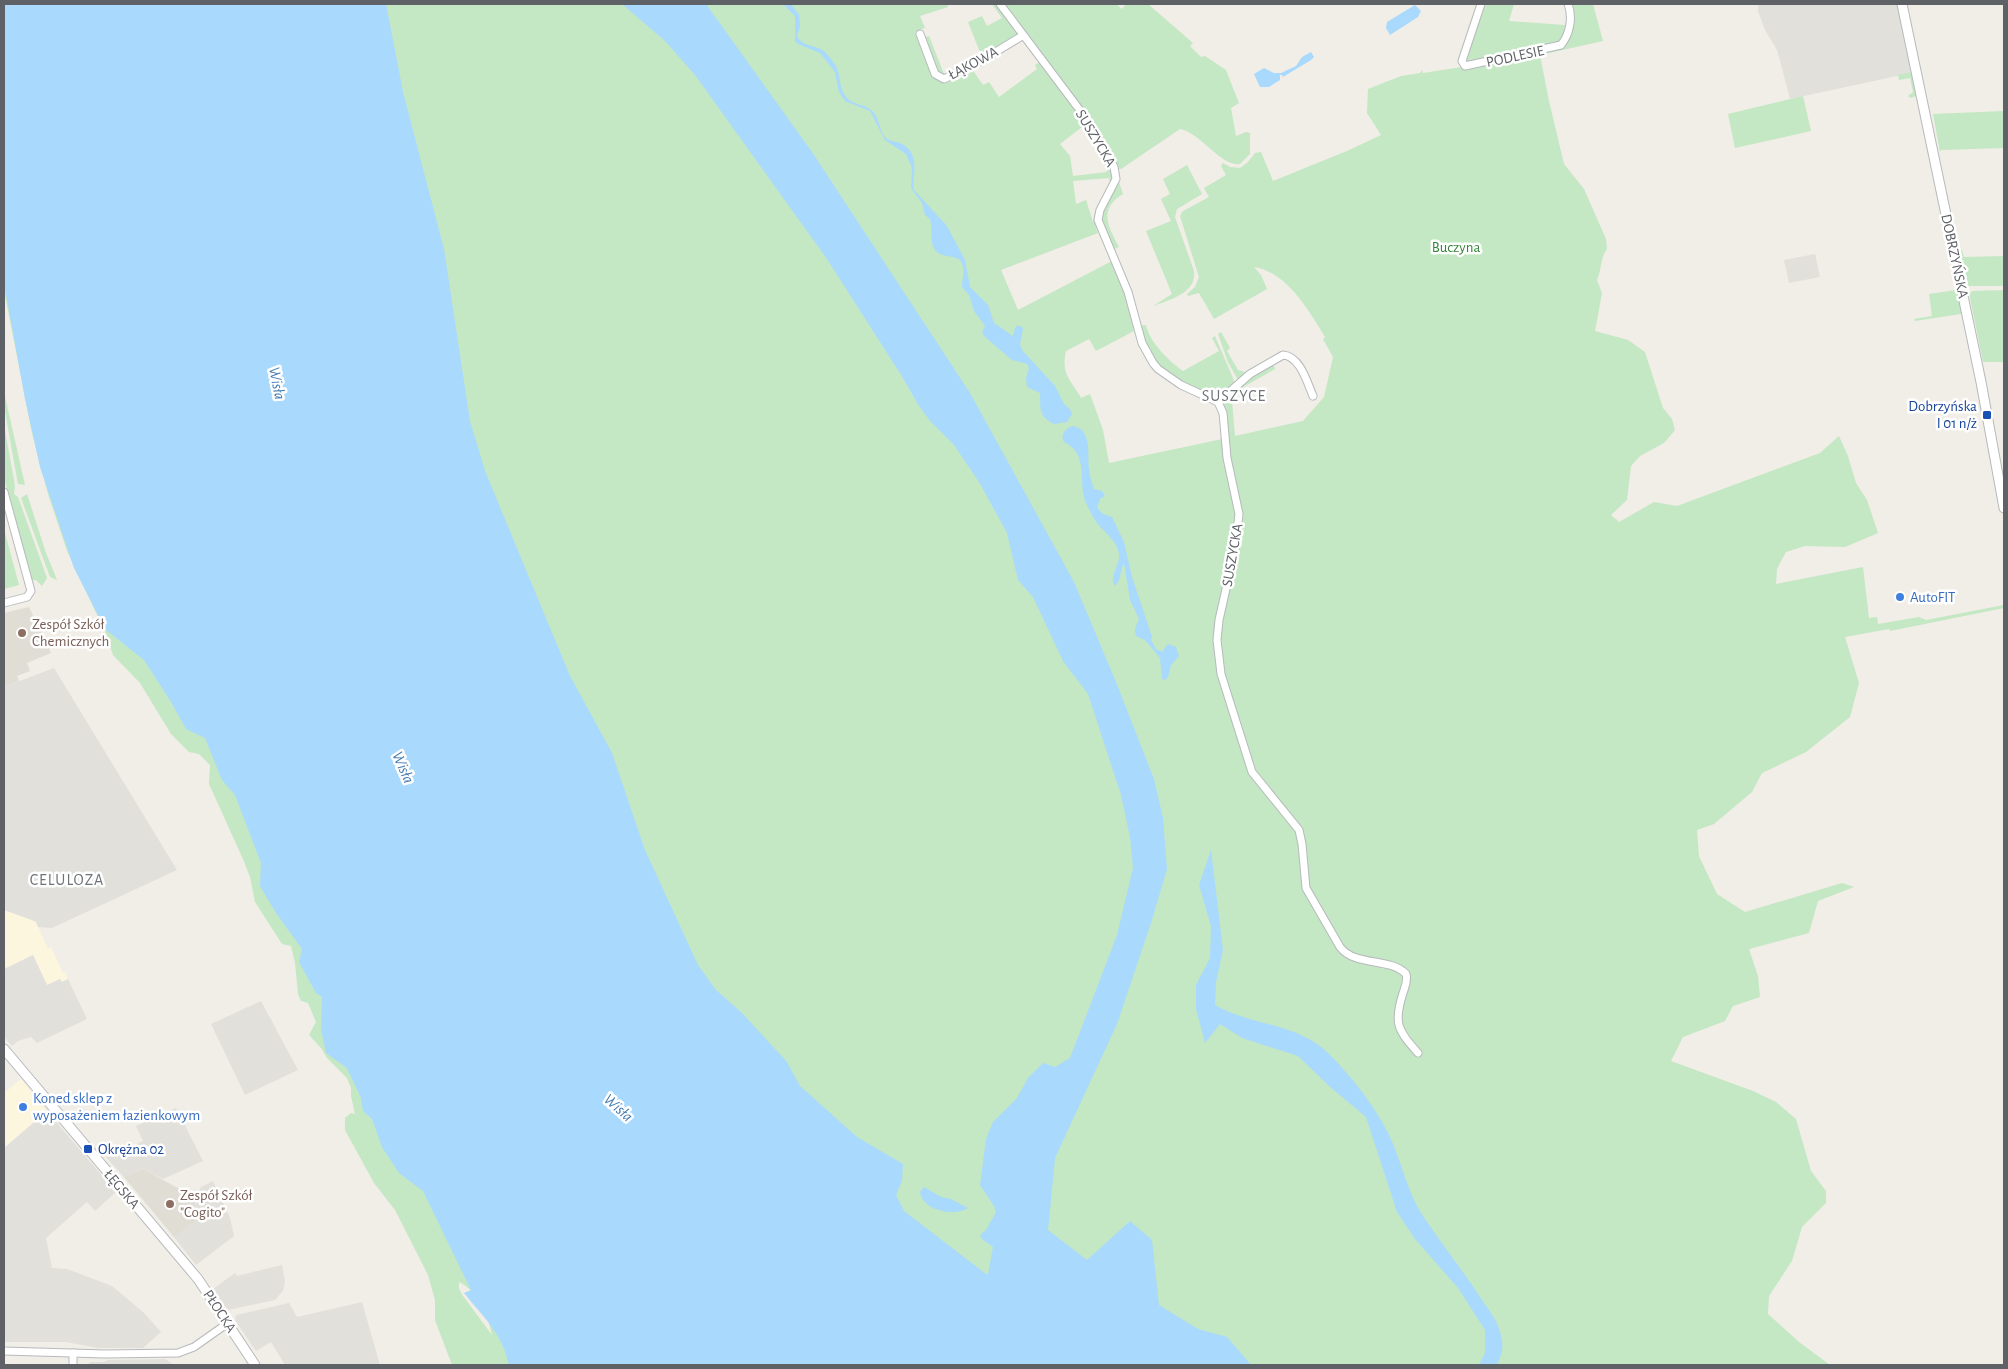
<svg xmlns="http://www.w3.org/2000/svg" width="2008" height="1369" font-family="'Alegreya Sans',sans-serif">
  <rect width="100%" height="100%" fill="#f0eee6"/>
  <g fill="#fdf6de">
    <polygon points="4,910 36,922 48,949 51,947 63,973 65,972 68,979 61,982 60,979 47,985 33,955 4,969"/>
    <polygon points="21,1079 51,1116 48,1119 43,1114 4,1148 4,1093"/>
  </g>
  <g fill="#e2e0db">
    <polygon points="1758,4 1896,4 1911,73 1790,99 1777,50 1765,30 1758,11"/>
    <polygon points="1815,254 1820,277 1789,283 1784,260"/>
    <polygon points="54,668 177,870 52,928 38,927 36,922 32,920 4,910 4,687"/>
    <polygon points="33,955 47,985 60,979 62,982 68,979 87,1019 37,1043 31,1037 18,1041 12,1046 4,1037 4,969"/>
    <polygon points="261,1001 298,1070 245,1095 211,1024"/>
    <polygon points="176,1108 203,1161 163,1179 143,1169 124,1177 106,1157 143,1141 136,1126"/>
    <polygon points="44,1114 48,1119 51,1116 116,1192 95,1211 87,1202 46,1238 52,1268 67,1269 112,1286 144,1313 161,1332 143,1348 98,1348 66,1342 4,1342 4,1148"/>
    <polygon points="213,1181 230,1218 234,1236 196,1265 174,1237 198,1218 193,1210 196,1198 201,1187"/>
    <polygon points="282,1265 285,1281 283,1291 275,1300 228,1310 213,1289 235,1273 237,1276"/>
    <polygon points="362,1302 380,1365 285,1365 271,1342 256,1351 235,1320 236,1315 289,1303 297,1317"/>
    <polygon points="165,1359 174,1365 87,1365 90,1362 103,1362 108,1360"/>
  </g>
  <g fill="#e0ddd4">
    <polygon points="29,607 51,653 27,663 30,671 17,676 19,681 4,687 4,613"/>
    <polygon points="143,1169 196,1198 193,1210 199,1218 174,1237 124,1177"/>
  </g>
  <g fill="#c4e7c4" fill-rule="evenodd">
    <path d="M4,4h943l1,3 -28,9 5,12 -10,4c6,14 15,54 34,50l23,-13 11,16 6,-3 10,15 38,-28 -2,-4 5,-3 42,55 17,29 -17,-19 -22,17 10,12 3,20 34,-4 -3,-17c5,10 12,18 6,28l-1,-5 -36,3 3,23 10,-4 7,22 2,-10 7,-12c-6,12 -10,21 -4,33l-97,37 17,40 94,-49 12,26 10,44 -38,20 -7,-12 -23,12c-5,21 3,28 14,45l1,2 9,-4 13,36 6,33 118,-25 -5,-34 25,-25 26,-15 2,5 -37,21 -6,11 3,35 68,-15 21,-24 9,-40 -10,-18 2,-2c-16,-26 -38,-65 -71,-70l7,8 6,14 -53,30 -15,-26 -11,3 -1,-2 8,-7 4,-10 -19,-61 3,-5 26,-14 -5,-9 22,-13 -5,-9 2,-3 7,4 10,1 8,-6 7,-9 6,-1 12,29 74,-30 34,-16 -14,-22 1,-24 33,-13 19,-3 2,-3 1,3 39,-6 24,-63h28l-5,17 56,4 3,-9 -3,-12h28l10,37 -63,14 9,46 15,63 20,25 22,50 1,10c-7,9 -5,20 -10,31l5,13 -7,38 33,9 17,12 18,56 9,11 3,11 -11,13 -24,13 -9,10 -4,34 -16,15 8,7 35,-20 23,4 143,-53 19,-17 9,20 8,27 11,17 11,33 -33,14 -40,-1 -19,6 -9,17 -1,15 87,-17 6,51 8,-1 1,7 41,-7 7,3 78,-15v3l-114,23 -1,-2 -44,8 14,46 -9,34 -44,35 -44,21 -10,19 -38,32 -17,6 2,26 18,38 28,18 97,-29 12,4 -36,14 -9,32 -60,16 9,27 2,21 -27,9 -8,15 -42,16 -12,24 82,30 23,11 20,17 15,52 15,20v12l-24,24 -10,34 -23,35 -1,18 31,28 31,23h-1378l-17,-45v-20l-7,-25 -33,-65 -21,-27 -29,-53v-12l6,-5 4,1 -4,-18v-8l-4,-10 -20,-20 -5,-9 -13,-14 7,-13 -8,-19 -7,-2 -3,-7 -3,-31 -4,-17 -9,-2 -27,-42 -5,-25 -7,-18 -34,-75 1,-19 -11,-11 -10,-2 -18,-18 -31,-51 -27,-28 -6,-19 -40,-85 -19,-57 -16,-61 -28,-143zM459,1282c20,10 29,33 33,53l-29,-39 -4,-7z"/>
    <path d="M992,4h5l21,29 -1,3c-11,6 -26,21 -39,17l2,-1 -12,-30 14,-6 5,10 15,-8z"/>
    <path d="M1004,4h112l6,5 4,-5h22l45,39 -3,3 11,11 4,-1 21,14 13,33 -8,5 5,28 10,-4 4,1v21l-10,10c-19,3 -39,-31 -60,-35l-59,40h-3z"/>
    <polygon points="1896,4 1898,4 1918,95 1911,98 1908,96 1913,92 1910,78 1899,80 1898,75 1911,72"/>
    <polygon points="929,36 944,74 974,56 982,58 947,77 940,76 923,38"/>
    <polygon points="1803,96 1811,131 1735,148 1728,114"/>
    <polygon points="2004,111 2004,148 1941,150 1940,152 1933,114"/>
    <path d="M1187,165l15,29 -25,15 -2,8 19,54c3,22 -25,29 -41,35l19,-12 -26,-63 25,-10 -10,-22 9,-5 -7,-15z"/>
    <path d="M1119,182l4,12c-25,15 -15,32 -4,53l-5,2c-18,-36 -16,-32 5,-67z"/>
    <polygon points="1960,250 1962,250 1964,257 2004,256 2004,286 1967,286"/>
    <polygon points="1956,290 1956,293 1959,293 1962,311 1961,314 1915,321 1914,319 1932,316 1929,294"/>
    <polygon points="2004,290 2004,362 1983,362 1969,293 1973,291"/>
    <path d="M1146,325c4,18 23,36 37,46l36,-20 -7,-13 3,-2c3,8 20,45 20,48 -6,5 -12,12 -20,12 -10,1 -50,-23 -58,-31 -9,-10 -13,-26 -17,-39z"/>
    <polygon points="1221,332 1230,348 1227,351 1238,370 1245,372 1270,357 1271,359 1238,380 1228,362 1218,334"/>
    <polygon points="4,392 25,485 18,484 4,406"/>
    <polygon points="4,425 15,486 14,494 18,497 47,578 42,586 36,580 32,580 4,478"/>
    <polygon points="27,494 46,553 57,580 50,577 21,498"/>
    <polygon points="4,529 19,585 4,589"/>
  </g>
  <g fill="#a9d9fd">
    <path d="M4,4h382l17,88 41,157 26,172 15,50 85,205 42,77 33,97 53,115 18,25 25,22 46,50 13,24 57,51 46,27 -1,17 -6,14 8,16 82,63h2l5,-27 -11,-8 -2,-4 6,-5 10,-18 -2,-6 -14,-21 6,-46 7,-17 24,-24 11,-20 15,-15 12,4 15,-9 47,-123 16,-67 -3,-31 -9,-42 -33,-101 -25,-33 -30,-64 -15,-17 -11,-47 -28,-51 -25,-37 -23,-23 -12,-16 -16,-28 -76,-119 -132,-184 -30,-34 -43,-37h84l106,148 158,241 104,189 42,100 38,97 9,39 4,51 -16,54 -34,101 -62,134 -7,72 39,30 43,-39 22,19 7,65 39,24 29,8 24,28h-742c-7,-32 -25,-47 -45,-72l7,-3 -48,-99 -24,-18 -17,-26 -10,-28 -9,-8 -2,-13 -14,-30 -21,-15 -5,-24 1,-32 -6,-4 -17,-31 3,-13 -26,-36 -16,-27 1,-23 -26,-68 -13,-15 -17,-42 -19,-9 -15,-27 -27,-42 -39,-31 -31,-61 -34,-101 -15,-68 -21,-116z"/>
    <path d="M783,4h8l8,11 1,11 -3,10c6,12 20,8 29,17 4,5 9,10 11,16 4,9 2,21 10,29 6,7 17,6 24,12 9,7 7,18 14,27 4,5 11,4 17,7 19,10 10,32 12,46l33,36 18,34 5,27 18,18 6,18 19,13 2,-8 2,-2h4l2,3 -3,15 2,6 33,36 9,18 6,5 2,5 -5,8 -13,2c-17,-9 -13,-17 -14,-31l-13,-6 -1,-9 3,-10 -2,-4 -15,-4 -27,-23 -3,-4 3,-7 -11,-15 -5,-16 -7,-8c0,-6 2,-13 1,-20 -2,-15 -21,-7 -28,-17 -6,-9 -2,-21 -5,-31l-5,-4 -3,-12 -11,-15 1,-20 -6,-14 -21,-14 -15,-29 -25,-10 -6,-9 -4,-20 -15,-19 -22,-9 -3,-3v-25z"/>
    <polygon points="1415,5 1421,11 1418,17 1390,35 1386,28 1387,22"/>
    <polygon points="1311,52 1314,57 1311,60 1283,77 1282,75 1280,75 1280,80 1269,87 1260,87 1254,74 1264,68 1274,73 1281,73 1296,66 1302,57"/>
    <path d="M1072,426c21,2 15,30 17,44 1,7 3,13 5,19l8,2 3,5 -5,3 -3,9 6,6 9,3 12,25 8,35 20,60 -1,3 5,9 6,3 6,-8 8,3 3,9 -8,9 -3,12 -3,3 -3,-1 -2,-21 -15,-18 -9,-4 -1,-7 4,-10 -9,-19 -6,-37c-4,7 -3,18 -9,23 -7,-9 6,-22 4,-32 -1,-12 -15,-22 -22,-31 -4,-6 -8,-14 -11,-20 -9,-22 4,-49 -22,-61 -4,-7 1,-13 8,-16z"/>
    <path d="M1211,850l12,100 -7,32 -1,23c36,21 84,18 114,49 24,24 48,55 62,85 11,25 16,51 30,74 19,29 40,55 59,84 6,9 14,19 18,29 6,17 6,23 -1,39h-18l6,-12v-23l-27,-42 -43,-49 -18,-27 -31,-95 -37,-31 -31,-30 -56,-18 -22,-14 -15,19 -9,-34v-24l14,-27 1,-32 -12,-41z"/>
    <path d="M924,1187l17,10 10,2 17,9c-13,9 -45,3 -48,-16z"/>
  </g>
  <g fill="none" stroke-linecap="round" stroke-linejoin="round">
    <g stroke="#b7b9bd" stroke-width="9">
      <g id="minor">
        <path d="M1000,4l88,117 26,46 2,12 -16,31 -2,10 30,72 14,51 11,20 5,6 23,16 37,17 5,11 4,45 12,56 -4,35 -16,71 -2,20 4,34 31,98 47,58 3,14 4,44 34,59c15,20 50,10 66,27 2,7 -1,13 -3,19 -10,31 -5,37 15,60"/>
        <path d="M1481,4l-19,57 3,5 96,-21c9,-11 12,-28 7,-41"/>
        <polyline points="920,34 935,74 944,79 979,62 1022,36"/>
        <path d="M1218,402l32,-28 33,-19c17,1 24,27 30,41"/>
        <polyline points="4,492 31,591 27,597 4,603"/>
        <polyline points="4,1351 105,1354 178,1353 194,1347 228,1323"/>
        <polyline points="73,1365 73,1353"/>
      </g>
    </g>
    <g stroke="#b7b9bd" stroke-width="11">
      <g id="tertiary">
        <polyline points="1902,4 1981,382 2004,508"/>
        <polyline points="4,1049 198,1279 255,1365"/>
      </g>
    </g>
    <use href="#minor" stroke="#fff" stroke-width="7"/>
    <use href="#tertiary" stroke="#fff" stroke-width="9"/>
  </g>
  <g fill="#1a4fb4" stroke="#fff" stroke-width="2">
    <rect x="1982" y="410" width="10" height="10" rx="2.5"/>
    <rect x="83" y="1144" width="10" height="10" rx="2.5"/>
  </g>
  <g fill="#3f7fe0" stroke="#fff" stroke-width="2">
    <circle cx="1900" cy="597" r="5"/>
    <circle cx="23" cy="1107" r="5"/>
  </g>
  <g fill="#8d6e63" stroke="#fff" stroke-width="2">
    <circle cx="22" cy="633" r="5"/>
    <circle cx="170" cy="1204" r="5"/>
  </g>
  <g text-anchor="middle" stroke-width="5" stroke-linejoin="round" paint-order="stroke">
    <g font-size="15" fill="#5e6266" stroke="#fff">
      <text transform="translate(1515 56) rotate(-12)" y="5">PODLESIE</text>
      <text transform="translate(973 63) rotate(-28)" y="5">ŁĄKOWA</text>
      <text transform="translate(1096 138) rotate(59)" y="5">SUSZYCKA</text>
      <text transform="translate(1955 256) rotate(78)" y="5">DOBRZYŃSKA</text>
      <text transform="translate(1232 555) rotate(-80)" y="5">SUSZYCKA</text>
      <text transform="translate(122 1189) rotate(50)" y="5">ŁĘGSKA</text>
      <text transform="translate(220 1311) rotate(57)" y="5">PŁOCKA</text>
    </g>
    <g font-size="15" fill="#37853a" stroke="#fff">
      <text x="1456" y="252">Buczyna</text>
    </g>
    <g font-size="15" fill="#164399" stroke="#fff" text-anchor="end">
      <text x="1977" y="411">Dobrzyńska<tspan x="1977" dy="17">I 01 n/ż</tspan></text>
      <text x="98" y="1154" text-anchor="start">Okrężna 02</text>
    </g>
    <g font-size="15" fill="#366cbe" stroke="#fff" text-anchor="start">
      <text x="1910" y="602">AutoFIT</text>
      <text x="33" y="1103">Koned sklep z<tspan x="33" dy="17">wyposażeniem łazienkowym</tspan></text>
    </g>
    <g font-size="15" fill="#785e54" stroke="#fff" text-anchor="start">
      <text x="32" y="629">Zespół Szkół<tspan x="32" dy="17">Chemicznych</tspan></text>
      <text x="180" y="1200">Zespół Szkół<tspan x="180" dy="17">"Cogito"</tspan></text>
    </g>
    <g font-size="16" font-style="italic" fill="#447ab0" stroke="#fff">
      <text transform="translate(278 383) rotate(79)" y="6">Wisła</text>
      <text transform="translate(404 767) rotate(67)" y="6">Wisła</text>
      <text transform="translate(619 1107) rotate(42)" y="6">Wisła</text>
    </g>
    <g font-size="16" letter-spacing="1" fill="#6f7478" stroke="#fff">
      <text x="1234" y="401">SUSZYCE</text>
      <text x="67" y="885">CELULOZA</text>
    </g>
  </g>
  <rect width="2008" height="1369" fill="none" stroke="#5e6266" stroke-width="10"/>
</svg>
